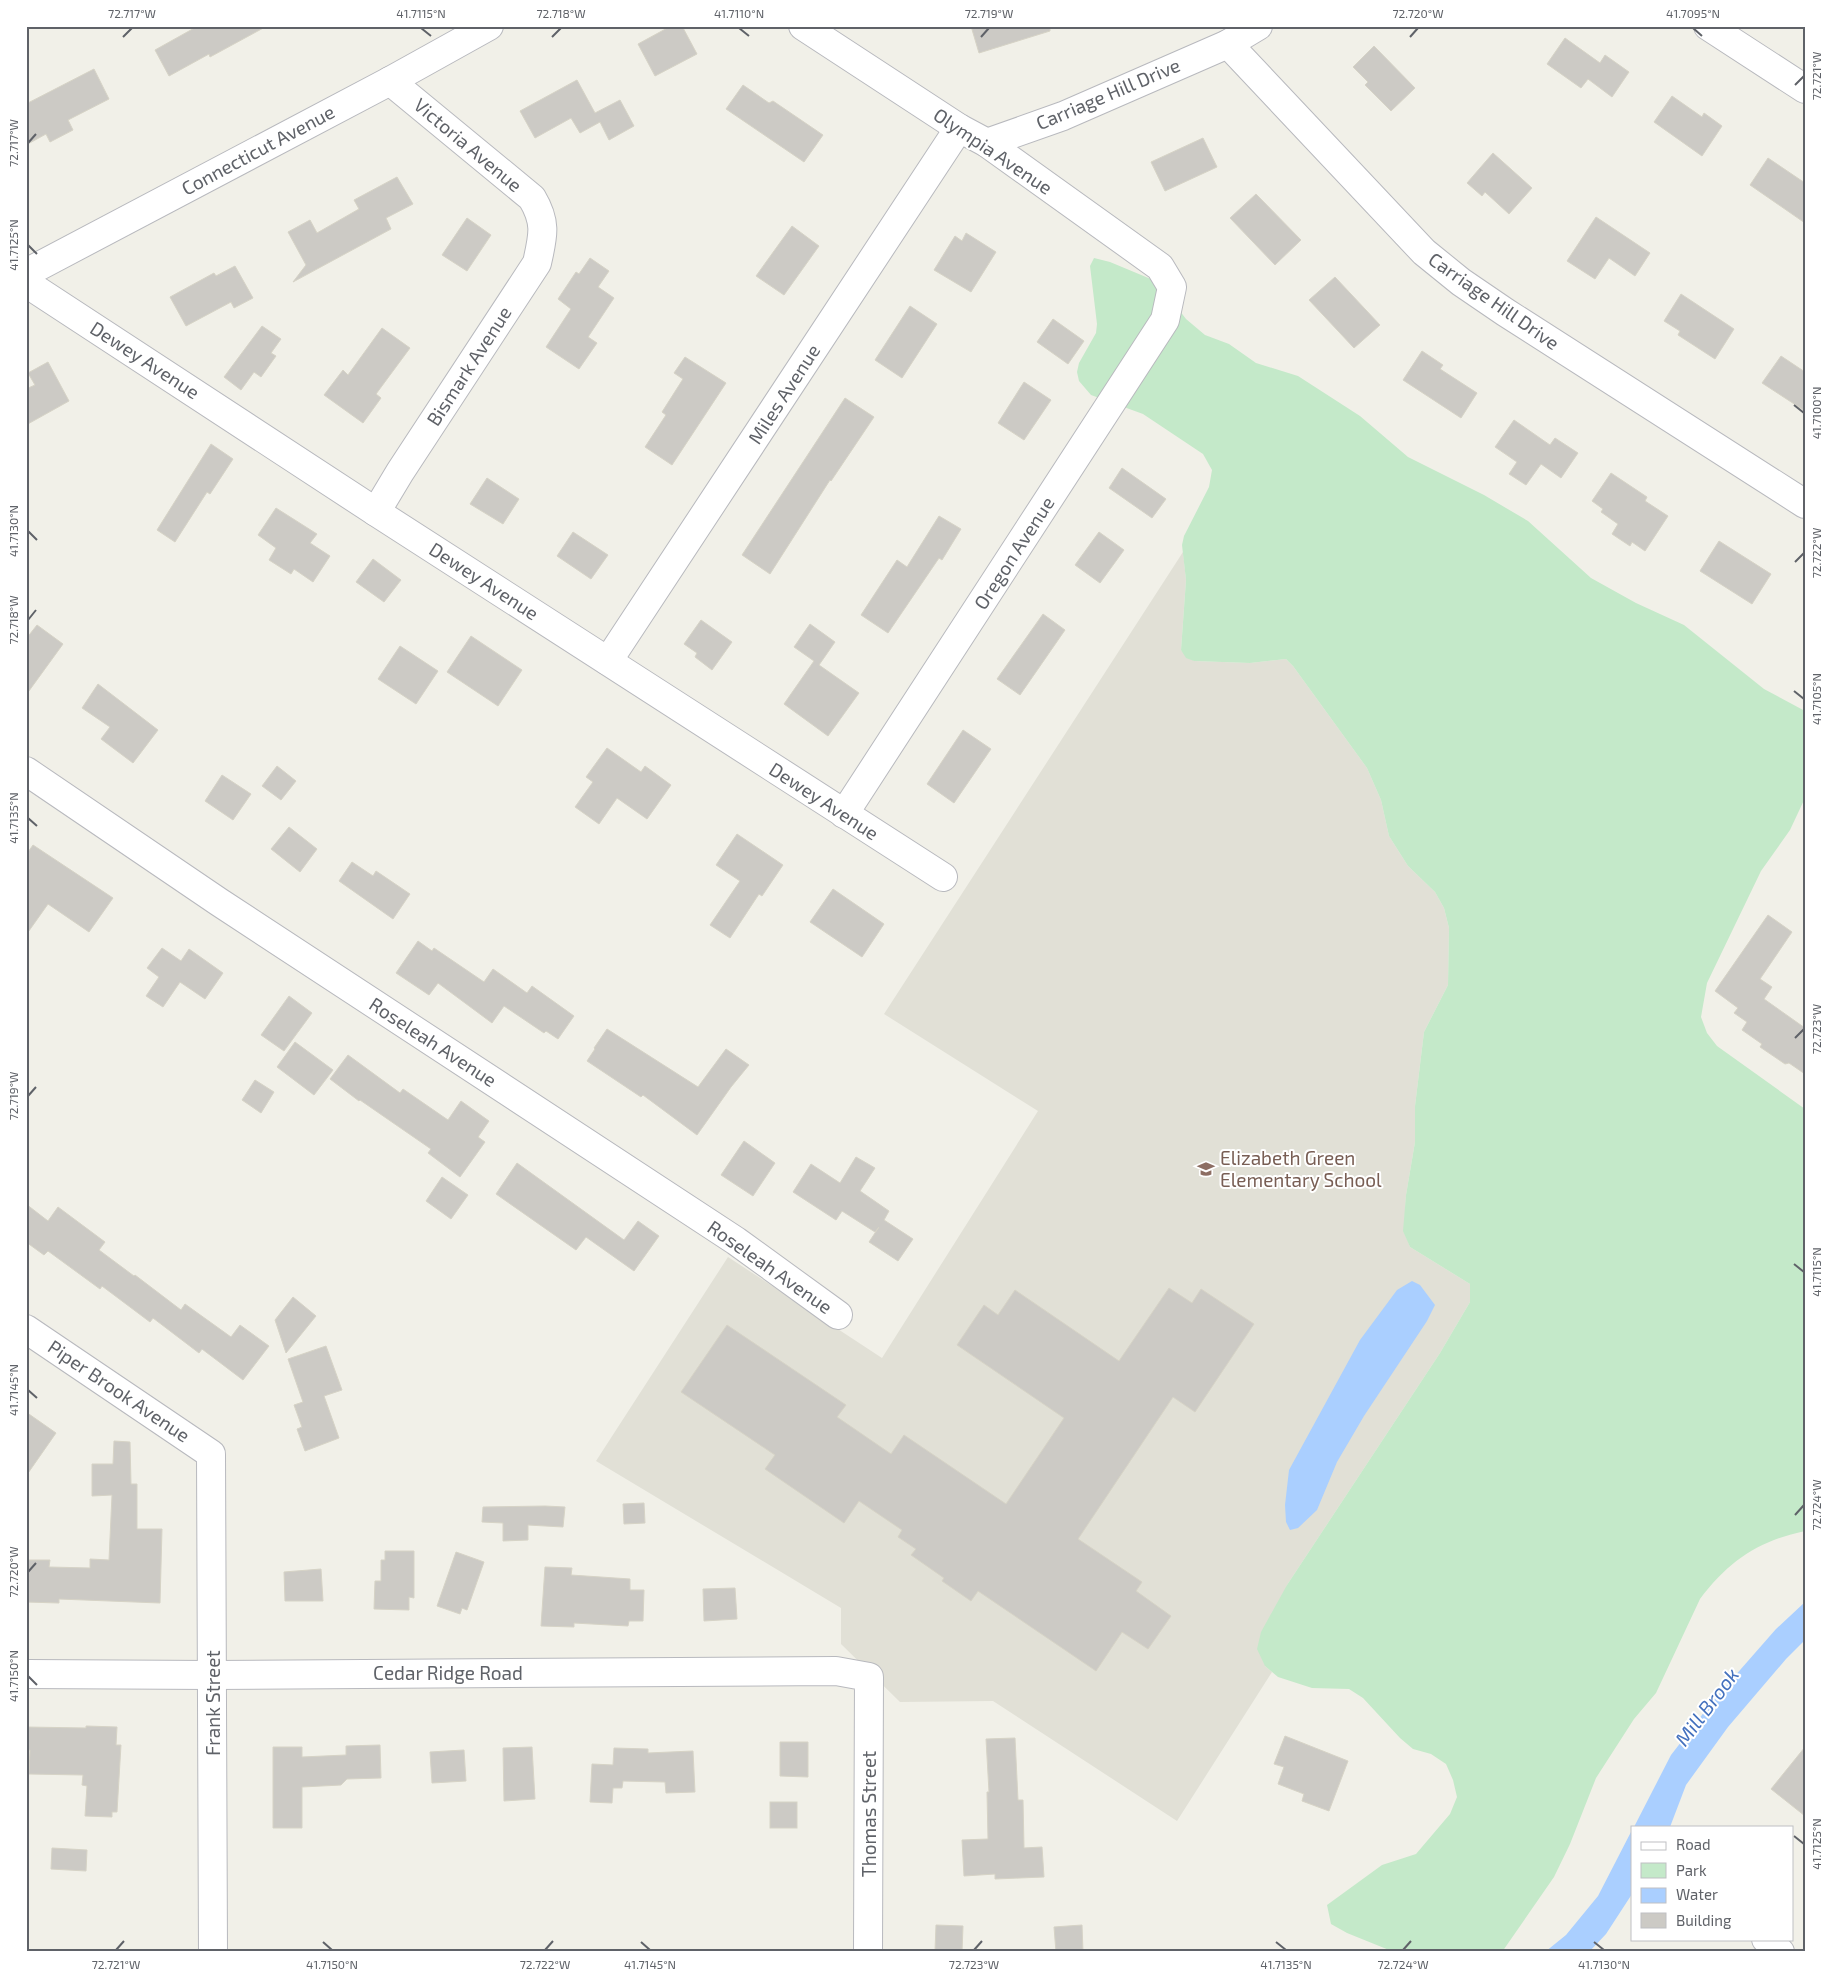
<svg xmlns="http://www.w3.org/2000/svg" width="1831" height="1978" font-family="'Exo 2',sans-serif">
  <rect width="100%" height="100%" fill="#f1f0e8"/>
  <polygon fill="#e1e0d6" points="1183,552 1186,580 1181,650 1194,661 1250,663 1286,659 1293,666 1367,768 1381,800 1389,836 1408,866 1435,892 1444,908 1449,928 1448,985 1424,1032 1415,1106 1415,1142 1406,1195 1404,1231 1410,1247 1470,1284 1470,1302 1440,1353 1287,1585 1265,1666 1272,1672 1177,1821 993,1701 900,1702 841,1644 841,1608 596,1461 728,1257 882,1358 1038,1111 884,1014"/>
  <path fill="#c4e9c9" d="M1094,258l16,4 48,20 28,37 19,16 24,9 27,19 42,13 62,40 48,41 76,38 44,26 63,57 45,25 48,22 80,64 41,22v87l-15,32 -29,41 -54,112 -6,34 6,16 10,13 88,63v422c-47,10 -76,30 -105,68l-44,94 -22,26 -38,59 -26,66 -16,33 -52,75h-108l-47,-19 -16,-9 -4,-19 55,-40 34,-11 34,-40 7,-17 -4,-17 -7,-16 -15,-10 -18,-5 -13,-11 -37,-40 -14,-9 -37,-1 -34,-11 -13,-11 -8,-17 4,-17 26,-47 153,-232 30,-51v-18l-60,-37 -7,-16 3,-36 9,-53v-36l9,-74 24,-47 1,-57 -5,-20 -9,-16 -27,-26 -19,-30 -8,-36 -14,-32 -74,-102 -7,-7 -36,4 -56,-2 -8,-3 -5,-8 5,-70 -4,-35 2,-9 25,-49 3,-17 -9,-16 -60,-40 -52,-19 -12,-14 -2,-9 2,-9 17,-30 1,-9 -7,-58z"/>
  <g fill="#aacfff">
    <polygon points="1412,1281 1420,1285 1435,1305 1427,1321 1364,1416 1337,1462 1317,1510 1298,1528 1290,1530 1286,1522 1285,1505 1289,1470 1360,1340 1397,1290"/>
    <polygon points="1805,1602 1805,1640 1786,1659 1728,1727 1686,1785 1670,1827 1634,1827 1671,1755 1712,1702 1776,1629"/>
    <polygon points="1632,1830 1632,1894 1606,1934 1589,1952 1545,1952 1566,1935 1598,1896"/>
  </g>
  <g fill="#cccac5" stroke="#d6d3c6">
    <polygon points="198,26 267,26 210,57 209,54 169,76 155,50"/>
    <polygon points="671,26 682,26 697,54 655,76 638,44"/>
    <polygon points="971,26 1050,26 1050,31 979,53"/>
    <polygon points="1565,38 1600,63 1605,55 1629,72 1612,97 1588,79 1581,88 1547,64"/>
    <polygon points="1374,46 1415,88 1391,111 1365,85 1368,82 1353,67"/>
    <polygon points="94,69 109,99 68,120 73,130 50,142 46,134 26,145 26,104"/>
    <polygon points="577,80 595,113 620,100 634,126 609,140 600,122 580,133 571,118 535,138 520,111"/>
    <polygon points="743,85 769,103 773,101 823,135 804,162 726,109"/>
    <polygon points="1672,96 1702,117 1704,113 1722,126 1702,156 1654,122"/>
    <polygon points="1203,138 1217,167 1165,191 1151,162"/>
    <polygon points="1493,153 1532,188 1509,214 1485,192 1482,196 1467,183"/>
    <polygon points="1768,158 1805,183 1805,223 1750,185"/>
    <polygon points="397,177 413,204 386,218 391,229 293,282 306,265 288,232 310,220 317,233 359,209 354,200"/>
    <polygon points="1256,194 1301,240 1275,265 1230,218"/>
    <polygon points="1596,217 1650,253 1635,276 1609,258 1595,279 1567,261"/>
    <polygon points="467,218 491,235 467,271 442,255"/>
    <polygon points="792,226 819,246 784,295 756,276"/>
    <polygon points="966,233 996,252 971,292 934,270 955,236 962,241"/>
    <polygon points="590,258 609,271 598,287 614,298 588,337 597,343 579,369 546,347 571,309 558,299 576,272 579,274"/>
    <polygon points="235,266 253,298 234,308 231,302 186,326 170,297 214,273 216,276"/>
    <polygon points="1335,277 1380,325 1354,348 1309,300"/>
    <polygon points="1681,294 1734,329 1715,359 1678,335 1680,331 1664,321"/>
    <polygon points="910,306 937,324 902,378 875,360"/>
    <polygon points="1053,319 1084,341 1068,364 1037,342"/>
    <polygon points="262,326 281,339 271,353 276,356 261,377 254,372 241,390 224,377"/>
    <polygon points="382,328 410,348 376,394 381,398 363,423 324,395 343,370 348,375"/>
    <polygon points="1422,351 1443,365 1440,369 1477,393 1461,418 1403,380"/>
    <polygon points="1781,356 1805,372 1805,411 1762,383"/>
    <polygon points="685,357 726,383 672,465 645,447 666,415 662,412 683,379 674,373"/>
    <polygon points="48,362 69,401 26,425 26,389 35,385 28,373"/>
    <polygon points="1024,382 1051,400 1024,440 998,423"/>
    <polygon points="845,398 874,417 831,481 830,480 770,574 742,555"/>
    <polygon points="1514,420 1550,445 1555,438 1578,453 1561,478 1541,464 1526,485 1509,474 1517,462 1495,447"/>
    <polygon points="211,444 233,459 210,494 207,492 175,542 157,530"/>
    <polygon points="1122,468 1166,499 1152,518 1109,488"/>
    <polygon points="1611,473 1647,497 1645,501 1668,516 1645,551 1632,542 1630,546 1612,534 1618,524 1601,512 1603,509 1592,501"/>
    <polygon points="487,478 519,499 503,524 470,504"/>
    <polygon points="276,508 317,534 310,543 330,556 313,582 294,569 291,574 269,560 276,548 258,535"/>
    <polygon points="939,516 961,529 942,560 939,558 888,633 861,615 897,560 907,567"/>
    <polygon points="573,532 608,555 591,579 557,556"/>
    <polygon points="1099,532 1124,550 1100,583 1075,565"/>
    <polygon points="1719,541 1771,574 1752,604 1700,571"/>
    <polygon points="373,559 401,580 384,602 356,582"/>
    <polygon points="1043,614 1065,630 1020,695 997,679"/>
    <polygon points="701,620 732,642 712,670 695,657 697,653 684,644"/>
    <polygon points="810,624 835,642 819,665 859,693 828,736 784,704 814,661 794,647"/>
    <polygon points="37,625 63,644 26,695 26,639"/>
    <polygon points="471,636 522,670 498,706 447,672"/>
    <polygon points="400,646 438,671 416,704 378,679"/>
    <polygon points="98,684 158,730 133,763 101,739 110,727 82,708"/>
    <polygon points="963,730 991,749 954,803 927,784"/>
    <polygon points="607,748 641,772 645,766 671,785 647,819 617,798 599,824 575,807 593,782 586,777"/>
    <polygon points="277,766 296,781 281,800 262,786"/>
    <polygon points="222,775 251,794 233,820 205,801"/>
    <polygon points="289,827 317,849 300,872 271,849"/>
    <polygon points="737,834 783,865 762,896 759,894 730,938 710,925 740,881 716,865"/>
    <polygon points="33,845 113,898 89,932 48,904 26,935 26,855"/>
    <polygon points="352,862 373,876 376,871 410,894 393,919 339,881"/>
    <polygon points="833,889 884,924 862,957 810,922"/>
    <polygon points="1768,915 1792,932 1760,979 1772,987 1764,999 1805,1028 1805,1074 1789,1063 1785,1064 1760,1047 1762,1044 1742,1030 1747,1022 1734,1013 1738,1008 1715,991"/>
    <polygon points="418,941 432,951 434,948 484,982 493,969 527,993 532,986 574,1016 558,1039 546,1031 544,1033 504,1006 492,1023 438,983 429,995 396,973"/>
    <polygon points="162,948 181,961 189,949 223,973 205,999 180,982 163,1007 146,996 159,977 147,968"/>
    <polygon points="289,996 312,1013 284,1051 261,1035"/>
    <polygon points="607,1029 698,1087 726,1049 749,1065 731,1087 697,1135 643,1095 641,1097 587,1061 595,1049 594,1048"/>
    <polygon points="295,1042 333,1070 314,1095 277,1067"/>
    <polygon points="348,1055 400,1093 403,1089 448,1120 461,1101 489,1121 478,1137 485,1142 460,1177 428,1153 431,1149 360,1100 359,1101 330,1079"/>
    <polygon points="255,1080 274,1092 261,1113 242,1100"/>
    <polygon points="744,1141 775,1163 753,1196 721,1175"/>
    <polygon points="856,1157 875,1168 860,1191 889,1211 884,1220 913,1239 898,1261 869,1242 879,1227 875,1232 842,1211 836,1220 793,1192 811,1164 840,1183"/>
    <polygon points="517,1163 624,1240 638,1221 659,1236 634,1271 586,1237 576,1250 496,1194"/>
    <polygon points="442,1177 468,1195 451,1219 426,1201"/>
    <polygon points="26,1204 48,1221 58,1207 105,1242 99,1250 134,1276 135,1275 181,1310 185,1304 231,1337 240,1325 269,1346 243,1380 202,1349 199,1353 153,1318 150,1322 102,1286 100,1289 48,1251 44,1255 26,1242"/>
    <polygon points="1169,1288 1192,1303 1201,1289 1254,1324 1195,1412 1173,1397 1078,1539 1142,1582 1136,1591 1171,1616 1148,1649 1122,1632 1096,1671 978,1591 971,1601 942,1581 944,1578 911,1555 916,1549 898,1537 902,1530 859,1501 844,1523 765,1469 775,1455 681,1392 727,1325 846,1405 837,1417 891,1454 904,1435 1006,1504 1064,1418 957,1345 984,1305 998,1315 1015,1290 1119,1361"/>
    <polygon points="293,1297 316,1316 286,1353 275,1320"/>
    <polygon points="326,1346 342,1390 324,1396 339,1438 305,1451 297,1429 302,1427 294,1405 303,1402 288,1359"/>
    <polygon points="26,1412 56,1433 26,1476"/>
    <polygon points="114,1441 130,1442 131,1484 137,1484 137,1529 162,1529 160,1603 59,1599 59,1603 26,1602 26,1560 50,1560 49,1567 90,1568 90,1559 109,1560 112,1495 92,1496 92,1464 113,1464"/>
    <polygon points="644,1503 645,1523 624,1524 623,1504"/>
    <polygon points="545,1506 565,1507 563,1527 528,1525 528,1540 503,1541 503,1523 482,1522 483,1507"/>
    <polygon points="385,1551 414,1551 414,1598 409,1597 409,1610 374,1609 375,1581 381,1581 381,1560 385,1560"/>
    <polygon points="456,1552 484,1562 467,1610 462,1608 460,1614 437,1606"/>
    <polygon points="545,1567 572,1568 571,1575 630,1579 630,1590 644,1590 643,1621 629,1621 628,1626 574,1623 574,1627 541,1626"/>
    <polygon points="321,1569 323,1601 285,1601 284,1572"/>
    <polygon points="735,1588 737,1619 704,1621 703,1589"/>
    <polygon points="86,1726 117,1727 116,1745 121,1745 117,1812 112,1812 112,1817 85,1816 87,1786 82,1785 83,1775 29,1774 30,1750 26,1750 26,1727 86,1728"/>
    <polygon points="1285,1736 1348,1761 1329,1811 1302,1801 1304,1794 1278,1784 1284,1767 1274,1764"/>
    <polygon points="1015,1738 1018,1800 1023,1800 1024,1848 1042,1847 1044,1877 995,1879 995,1874 964,1876 962,1840 988,1839 987,1792 989,1792 986,1739"/>
    <polygon points="780,1742 808,1742 808,1777 780,1776"/>
    <polygon points="380,1745 381,1778 347,1779 341,1785 302,1787 302,1828 273,1828 273,1747 302,1747 302,1757 346,1755 346,1746"/>
    <polygon points="532,1747 535,1799 504,1801 503,1748"/>
    <polygon points="1805,1747 1805,1816 1771,1789"/>
    <polygon points="614,1748 648,1749 648,1753 693,1751 695,1792 666,1793 665,1782 623,1781 622,1788 613,1788 612,1803 590,1802 592,1764 613,1765"/>
    <polygon points="464,1750 466,1781 432,1783 430,1752"/>
    <rect x="770" y="1802" width="27" height="26"/>
    <polygon points="52,1848 87,1850 86,1871 51,1869"/>
    <polygon points="936,1925 963,1926 962,1952 935,1951"/>
    <polygon points="1082,1925 1083,1952 1056,1952 1054,1927"/>
  </g>
  <g fill="none" stroke-linecap="round" stroke-linejoin="round">
    <g stroke="#b8b9be" stroke-width="30">
      <g id="minor">
        <polyline points="803,26 959,128 987,143 1160,267 1172,287 1165,320 844,814"/>
        <polyline points="1708,26 1805,89"/>
        <polyline points="1228,44 1424,252 1461,282 1505,312 1805,504"/>
        <polyline points="987,143 1063,116 1228,44 1258,26"/>
        <polyline points="26,273 390,81 489,26"/>
        <polyline points="26,283 376,512 943,877"/>
        <path d="M376,512l24,-40 137,-209c6,-27 10,-40 -5,-65l-142,-117"/>
        <polyline points="608,661 959,128"/>
        <polyline points="26,771 219,902 736,1241 838,1315"/>
        <polyline points="26,1329 211,1454 213,1952"/>
        <polyline points="26,1674 212,1675 836,1671 869,1677 868,1952"/>
        <polyline points="1766,1939 1780,1952"/>
      </g>
    </g>
    <use href="#minor" stroke="#fff" stroke-width="28"/>
  </g>
  <path fill="none" stroke="#5f6268" stroke-width="2" d="M421,28l10,8M739,28l10,8M1693,28l9,8M123,37l9,-9M552,37l9,-9M981,37l8,-9M1410,37l8,-9M1795,85l9,-9M28,143l8,-9M28,245l9,9M1794,405l10,8M28,531l9,9M1795,562l9,-9M28,620l8,-10M1794,691l10,8M28,818l9,8M1795,1038l9,-9M28,1096l8,-9M1794,1264l10,8M28,1390l9,8M1795,1515l9,-10M28,1572l8,-9M28,1676l9,9M1794,1836l10,8M323,1942l9,8M641,1942l9,8M1276,1942l10,8M1594,1942l10,8M116,1950l8,-9M545,1950l8,-9M974,1950l8,-9M1403,1950l8,-9"/>
  <defs>
    <g id="school-bare" transform="scale(1.35)"><path d="M0-5L7-2L0 1L-7-2ZM-4 1L0 2.5L4 1V4Q0 6-4 4Z" fill="#8d6e63" stroke="#fff" stroke-width="2.5" paint-order="stroke"/></g>
  </defs>
  <g fill-rule="evenodd">
    <use href="#school-bare" x="1206" y="1169"/>
  </g>
  <g text-anchor="middle" stroke-width="4" stroke-linejoin="round" paint-order="stroke">
    <g font-size="19" fill="#5f6268" stroke="#fff">
      <text transform="translate(1108 94) rotate(-23)" y="7">Carriage Hill Drive</text>
      <text transform="translate(468 145) rotate(40)" y="7">Victoria Avenue</text>
      <text transform="translate(258 150) rotate(-28)" y="7">Connecticut Avenue</text>
      <text transform="translate(993 151) rotate(34)" y="7">Olympia Avenue</text>
      <text transform="translate(1494 301) rotate(35)" y="7">Carriage Hill Drive</text>
      <text transform="translate(145 360) rotate(33)" y="7">Dewey Avenue</text>
      <text transform="translate(469 366) rotate(-57)" y="7">Bismark Avenue</text>
      <text transform="translate(784 394) rotate(-57)" y="7">Miles Avenue</text>
      <text transform="translate(1014 553) rotate(-57)" y="7">Oregon Avenue</text>
      <text transform="translate(484 581) rotate(33)" y="7">Dewey Avenue</text>
      <text transform="translate(824 801) rotate(33)" y="7">Dewey Avenue</text>
      <text transform="translate(433 1042) rotate(33)" y="7">Roseleah Avenue</text>
      <text transform="translate(770 1267) rotate(35)" y="7">Roseleah Avenue</text>
      <text transform="translate(119 1391) rotate(34)" y="7">Piper Brook Avenue</text>
      <text x="448" y="1680">Cedar Ridge Road</text>
      <text transform="translate(213 1703) rotate(-90)" y="7">Frank Street</text>
      <text transform="translate(869 1814) rotate(-90)" y="7">Thomas Street</text>
    </g>
    <g font-size="19" fill="#785e54" stroke="#fff" text-anchor="start">
      <text x="1220" y="1165">Elizabeth Green<tspan x="1220" dy="22">Elementary School</tspan></text>
    </g>
    <g font-size="20" font-style="italic" fill="#4471be" stroke="#fff">
      <text transform="translate(1707 1707) rotate(-53)" y="7">Mill Brook</text>
    </g>
  </g>
  <rect width="1831" height="1978" fill="none" stroke="#ffffff" stroke-width="55"/>
  <rect x="1631" y="1826" width="162" height="115" fill="#ffffff" stroke="#bfc0c3"/>
  <rect x="1641" y="1842" width="25" height="8" fill="#ffffff" stroke="#bfc0c3"/>
  <text x="1676" y="1850" font-size="15" fill="#5f6268">Road</text>
  <rect x="1641" y="1863" width="25" height="15" fill="#c4e9c9" stroke="#bfc0c3"/>
  <text x="1676" y="1876" font-size="15" fill="#5f6268">Park</text>
  <rect x="1641" y="1888" width="25" height="15" fill="#aacfff" stroke="#bfc0c3"/>
  <text x="1676" y="1900" font-size="15" fill="#5f6268">Water</text>
  <rect x="1641" y="1913" width="25" height="15" fill="#cccac5" stroke="#bfc0c3"/>
  <text x="1676" y="1926" font-size="15" fill="#5f6268">Building</text>
  <rect x="28" y="28" width="1776" height="1922" fill="none" stroke="#5f6268" stroke-width="2"/>
  <g font-size="12" text-anchor="middle" fill="#5f6268">
    <text x="132" y="18">72.717°W</text>
    <text x="421" y="18">41.7115°N</text>
    <text x="561" y="18">72.718°W</text>
    <text x="739" y="18">41.7110°N</text>
    <text x="989" y="18">72.719°W</text>
    <text x="1418" y="18">72.720°W</text>
    <text x="1693" y="18">41.7095°N</text>
    <text transform="translate(1817 76) rotate(-90)" y="4">72.721°W</text>
    <text transform="translate(14 143) rotate(-90)" y="4">72.717°W</text>
    <text transform="translate(14 245) rotate(-90)" y="4">41.7125°N</text>
    <text transform="translate(1817 413) rotate(-90)" y="4">41.7100°N</text>
    <text transform="translate(14 531) rotate(-90)" y="4">41.7130°N</text>
    <text transform="translate(1817 553) rotate(-90)" y="4">72.722°W</text>
    <text transform="translate(14 620) rotate(-90)" y="4">72.718°W</text>
    <text transform="translate(1817 699) rotate(-90)" y="4">41.7105°N</text>
    <text transform="translate(14 818) rotate(-90)" y="4">41.7135°N</text>
    <text transform="translate(1817 1029) rotate(-90)" y="4">72.723°W</text>
    <text transform="translate(14 1096) rotate(-90)" y="4">72.719°W</text>
    <text transform="translate(1817 1272) rotate(-90)" y="4">41.7115°N</text>
    <text transform="translate(14 1390) rotate(-90)" y="4">41.7145°N</text>
    <text transform="translate(1817 1505) rotate(-90)" y="4">72.724°W</text>
    <text transform="translate(14 1572) rotate(-90)" y="4">72.720°W</text>
    <text transform="translate(14 1676) rotate(-90)" y="4">41.7150°N</text>
    <text transform="translate(1817 1844) rotate(-90)" y="4">41.7125°N</text>
    <text x="116" y="1969">72.721°W</text>
    <text x="332" y="1969">41.7150°N</text>
    <text x="545" y="1969">72.722°W</text>
    <text x="650" y="1969">41.7145°N</text>
    <text x="974" y="1969">72.723°W</text>
    <text x="1286" y="1969">41.7135°N</text>
    <text x="1403" y="1969">72.724°W</text>
    <text x="1604" y="1969">41.7130°N</text>
  </g>
</svg>
